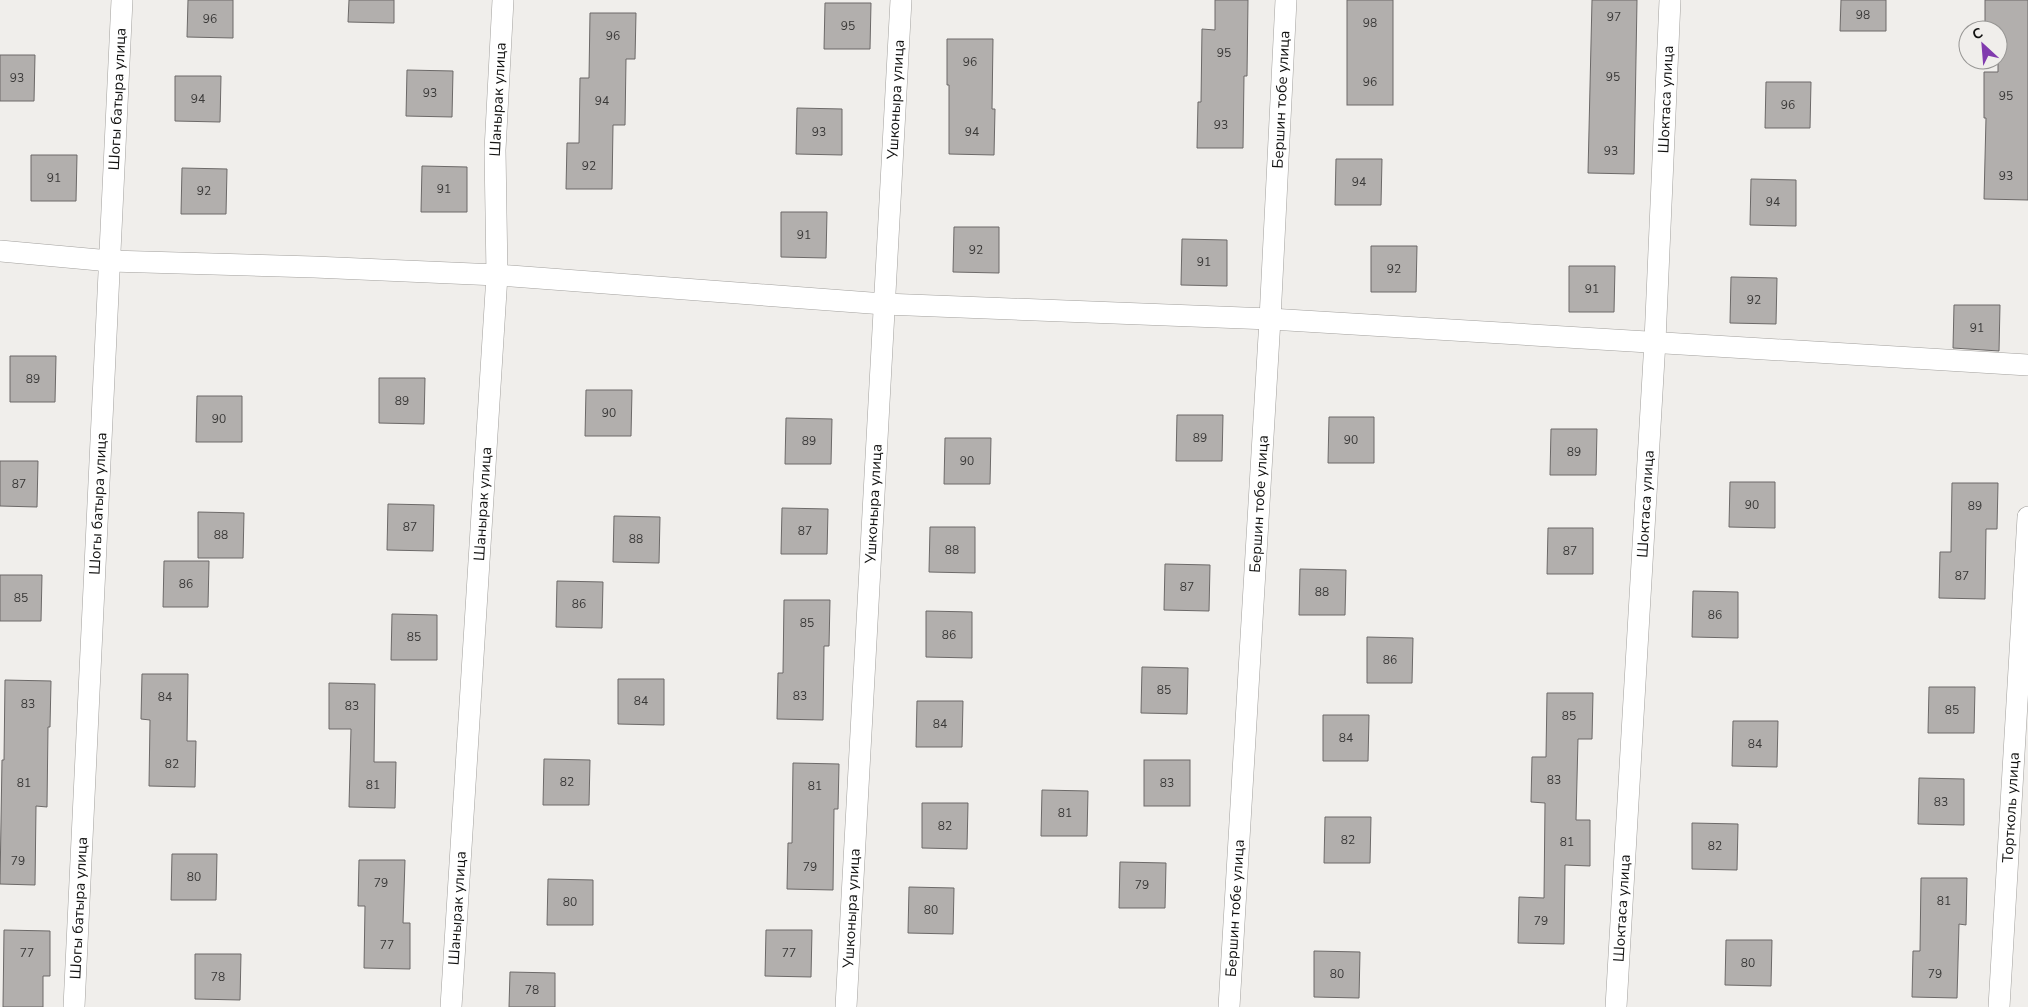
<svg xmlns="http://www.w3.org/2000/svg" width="2028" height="1007" font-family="'Nunito Sans',sans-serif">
  <rect width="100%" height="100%" fill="#f0eeeb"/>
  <g fill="#b2afad" stroke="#6c6968">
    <polygon points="188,0 233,0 233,38 187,37"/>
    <polygon points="349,0 394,0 394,23 348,22"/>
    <polygon points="1215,0 1248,0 1247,76 1244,76 1243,148 1197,148 1198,102 1201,102 1202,29 1215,30"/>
    <rect x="1347" y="0" width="46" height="105"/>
    <polygon points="1592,0 1637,0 1634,174 1588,173"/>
    <polygon points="1841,0 1886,0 1886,31 1840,31"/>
    <polygon points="1985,0 2028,0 2028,200 1984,199 1986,118 1984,118 1984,72 1998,72 1998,30 1985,30"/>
    <polygon points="825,3 871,3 870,49 824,49"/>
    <polygon points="590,13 636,13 635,59 626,59 625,125 613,125 612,189 566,189 567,143 579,143 580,78 589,78"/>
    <polygon points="947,39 993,39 992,109 995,109 994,155 949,154 949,85 947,85"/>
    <polygon points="0,55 35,55 34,101 0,101"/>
    <polygon points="407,70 453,71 452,117 406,116"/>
    <polygon points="175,76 221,76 220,122 175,121"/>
    <polygon points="1766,82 1811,82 1810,128 1765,128"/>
    <polygon points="797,108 842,109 842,155 796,154"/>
    <polygon points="31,155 77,155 76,201 31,201"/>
    <polygon points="1336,159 1382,159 1381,205 1335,205"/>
    <polygon points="422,166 467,167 467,212 421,212"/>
    <polygon points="182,168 227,169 226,214 181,214"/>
    <polygon points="1751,179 1796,180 1796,226 1750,225"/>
    <polygon points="781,212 827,212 826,258 781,257"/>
    <polygon points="954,227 999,227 999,273 953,272"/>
    <polygon points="1182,239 1227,240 1227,286 1181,285"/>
    <polygon points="1371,246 1417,246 1416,292 1371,292"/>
    <polygon points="1569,266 1615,266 1614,312 1569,312"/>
    <polygon points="1731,277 1777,278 1776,324 1730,323"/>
    <polygon points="1954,305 2000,305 1999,351 1953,348"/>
    <polygon points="10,356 56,356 55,402 10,402"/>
    <polygon points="379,378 425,378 424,424 379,423"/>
    <polygon points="586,390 632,390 631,436 585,436"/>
    <polygon points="197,396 242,396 242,442 196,442"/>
    <polygon points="1177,415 1223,415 1222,461 1176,461"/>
    <polygon points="1329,417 1374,417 1374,463 1328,463"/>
    <polygon points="786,418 832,419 831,464 785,464"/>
    <polygon points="1551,429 1597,429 1596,475 1550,475"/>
    <polygon points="945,438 991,438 990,484 944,484"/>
    <polygon points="0,461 38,461 37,507 0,506"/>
    <polygon points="1730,482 1775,482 1775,528 1729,527"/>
    <polygon points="1952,483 1998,483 1997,529 1986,529 1985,599 1939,598 1940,552 1951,552"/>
    <polygon points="388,504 434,505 433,551 387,550"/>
    <polygon points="782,508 828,509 827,554 781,554"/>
    <polygon points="198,512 244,513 243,558 198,558"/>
    <polygon points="614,516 660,517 659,563 613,562"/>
    <polygon points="930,527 975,527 975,573 929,572"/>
    <polygon points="1548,528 1593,528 1593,574 1547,574"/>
    <polygon points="164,561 209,561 208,607 163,607"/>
    <polygon points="1165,564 1210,565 1209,611 1164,610"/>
    <polygon points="1300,569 1346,570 1345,615 1299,615"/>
    <polygon points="0,575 42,575 41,621 0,621"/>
    <polygon points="557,581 603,582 602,628 556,627"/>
    <polygon points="1693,591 1738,592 1738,638 1692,637"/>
    <polygon points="784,600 830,600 829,646 824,646 823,720 777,719 778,673 783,673"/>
    <polygon points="926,611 972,612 972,658 926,657"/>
    <polygon points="392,614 437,615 437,660 391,660"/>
    <polygon points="1367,637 1413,638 1412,683 1367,683"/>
    <polygon points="1142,667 1188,668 1187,714 1141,713"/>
    <polygon points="142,674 188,674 187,741 196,741 195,787 149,786 150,720 141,719"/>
    <polygon points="618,679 664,679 664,725 618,724"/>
    <polygon points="5,680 51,681 50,727 48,727 47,807 36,806 35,885 0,884 2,760 4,760"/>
    <polygon points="329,683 375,684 374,762 396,762 395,808 349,807 351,729 329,729"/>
    <polygon points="1929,687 1975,687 1974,733 1928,733"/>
    <polygon points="1547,693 1593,693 1592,739 1578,739 1576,820 1590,820 1590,866 1565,865 1564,944 1518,943 1519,897 1544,898 1545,803 1531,802 1532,757 1546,757"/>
    <polygon points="917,701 963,701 962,747 916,747"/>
    <polygon points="1323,715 1369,715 1368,761 1323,761"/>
    <polygon points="1733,721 1778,721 1777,767 1732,766"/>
    <polygon points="544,759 590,760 589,805 543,805"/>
    <rect x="1144" y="760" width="46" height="46"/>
    <polygon points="793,763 839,764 838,809 834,809 833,890 787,889 788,843 792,843"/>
    <polygon points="1919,778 1964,779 1964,825 1918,824"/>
    <polygon points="1042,790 1088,791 1087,836 1041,836"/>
    <polygon points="922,803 968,803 967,849 922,848"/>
    <polygon points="1325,817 1371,817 1370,863 1324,863"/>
    <polygon points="1692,823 1738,824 1737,870 1692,869"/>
    <polygon points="172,854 217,854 216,900 171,900"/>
    <polygon points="359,860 405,860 403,923 410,923 410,969 364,968 365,906 358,906"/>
    <polygon points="1120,862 1166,863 1165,908 1119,908"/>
    <polygon points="1921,878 1967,878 1966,925 1959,924 1957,998 1912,997 1913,951 1920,951"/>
    <polygon points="548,879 593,880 593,925 547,925"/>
    <polygon points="909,887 954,888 953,934 908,933"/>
    <polygon points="4,930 50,931 50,976 43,976 43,1007 3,1007"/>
    <polygon points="766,930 812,930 811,977 765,976"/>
    <polygon points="1726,940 1772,940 1771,986 1725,985"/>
    <polygon points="1314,951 1360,952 1359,998 1314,997"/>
    <polygon points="195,954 241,954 240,1000 195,999"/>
    <polygon points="510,972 555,973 555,1007 509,1007"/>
  </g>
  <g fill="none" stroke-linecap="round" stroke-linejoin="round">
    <g stroke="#a2a09d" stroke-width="22">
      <g id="minor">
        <polyline points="0,251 110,261 314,267 497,275 884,304 1270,319 2028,365"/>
        <path id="s1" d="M74,1007l48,-1007"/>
        <path id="s2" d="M451,1007l46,-732 -2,-125 8,-150"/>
        <path id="s3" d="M846,1007l55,-1007"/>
        <path id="s4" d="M1229,1007l41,-688 16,-319"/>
        <path id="s5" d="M1616,1007l39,-666 15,-341"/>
        <path id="s6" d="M1999,1007l29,-490"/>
      </g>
    </g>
    <use href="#minor" stroke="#fff" stroke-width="21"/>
  </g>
  <g text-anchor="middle" stroke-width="4" stroke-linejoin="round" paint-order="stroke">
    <g font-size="12" fill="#3a3938">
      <text x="1863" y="19">98</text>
      <text x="1614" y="21">97</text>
      <text x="210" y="23">96</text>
      <text x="1370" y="27">98</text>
      <text x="848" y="30">95</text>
      <text x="613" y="40">96</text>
      <text x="1224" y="57">95</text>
      <text x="970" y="66">96</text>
      <text x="1613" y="81">95</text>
      <text x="17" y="82">93</text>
      <text x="1370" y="86">96</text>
      <text x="430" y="97">93</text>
      <text x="2006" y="100">95</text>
      <text x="198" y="103">94</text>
      <text x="602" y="105">94</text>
      <text x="1788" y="109">96</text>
      <text x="1221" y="129">93</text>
      <text x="819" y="136">93</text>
      <text x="972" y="136">94</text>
      <text x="1611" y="155">93</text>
      <text x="589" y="170">92</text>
      <text x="2006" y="180">93</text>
      <text x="54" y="182">91</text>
      <text x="1359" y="186">94</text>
      <text x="444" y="193">91</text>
      <text x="204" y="195">92</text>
      <text x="1773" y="206">94</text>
      <text x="804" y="239">91</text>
      <text x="976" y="254">92</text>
      <text x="1204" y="266">91</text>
      <text x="1394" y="273">92</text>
      <text x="1592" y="293">91</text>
      <text x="1754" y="304">92</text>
      <text x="1977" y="332">91</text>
      <text x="33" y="383">89</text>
      <text x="402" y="405">89</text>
      <text x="609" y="417">90</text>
      <text x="219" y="423">90</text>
      <text x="1200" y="442">89</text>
      <text x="1351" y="444">90</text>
      <text x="809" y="445">89</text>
      <text x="1574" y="456">89</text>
      <text x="967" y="465">90</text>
      <text x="19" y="488">87</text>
      <text x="1752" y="509">90</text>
      <text x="1975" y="510">89</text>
      <text x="410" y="531">87</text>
      <text x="805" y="535">87</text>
      <text x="221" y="539">88</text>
      <text x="636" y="543">88</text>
      <text x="952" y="554">88</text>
      <text x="1570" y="555">87</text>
      <text x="1962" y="580">87</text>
      <text x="186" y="588">86</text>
      <text x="1187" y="591">87</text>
      <text x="1322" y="596">88</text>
      <text x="21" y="602">85</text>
      <text x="579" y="608">86</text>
      <text x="1715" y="619">86</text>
      <text x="807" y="627">85</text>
      <text x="949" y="639">86</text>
      <text x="414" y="641">85</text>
      <text x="1390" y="664">86</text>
      <text x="1164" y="694">85</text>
      <text x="800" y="700">83</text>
      <text x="165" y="701">84</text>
      <text x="641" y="705">84</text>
      <text x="28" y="708">83</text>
      <text x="352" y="710">83</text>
      <text x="1952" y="714">85</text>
      <text x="1569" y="720">85</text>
      <text x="940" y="728">84</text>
      <text x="1346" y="742">84</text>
      <text x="1755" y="748">84</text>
      <text x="172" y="768">82</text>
      <text x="1554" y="784">83</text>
      <text x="567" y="786">82</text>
      <text x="24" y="787">81</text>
      <text x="1167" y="787">83</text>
      <text x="373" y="789">81</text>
      <text x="815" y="790">81</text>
      <text x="1941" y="806">83</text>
      <text x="1065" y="817">81</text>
      <text x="945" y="830">82</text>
      <text x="1348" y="844">82</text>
      <text x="1567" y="846">81</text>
      <text x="1715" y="850">82</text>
      <text x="18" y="865">79</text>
      <text x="810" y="871">79</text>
      <text x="194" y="881">80</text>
      <text x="381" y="887">79</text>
      <text x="1142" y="889">79</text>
      <text x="1944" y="905">81</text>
      <text x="570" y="906">80</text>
      <text x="931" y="914">80</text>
      <text x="1541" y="925">79</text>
      <text x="387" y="949">77</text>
      <text x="27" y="957">77</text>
      <text x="789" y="957">77</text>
      <text x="1748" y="967">80</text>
      <text x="1337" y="978">80</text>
      <text x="1935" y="978">79</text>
      <text x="218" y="981">78</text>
      <text x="532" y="994">78</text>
    </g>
    <g font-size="15" fill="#121211" stroke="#f0eeeb">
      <text dy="5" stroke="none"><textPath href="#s1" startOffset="909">Шогы батыра улица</textPath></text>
      <text dy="5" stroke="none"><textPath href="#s2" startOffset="909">Шанырак улица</textPath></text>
      <text dy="5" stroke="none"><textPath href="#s3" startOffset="909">Ушконыра улица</textPath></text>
      <text dy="5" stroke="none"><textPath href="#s4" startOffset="909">Бершин тобе улица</textPath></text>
      <text dy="5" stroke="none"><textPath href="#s5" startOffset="909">Шоктаса улица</textPath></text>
      <text dy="5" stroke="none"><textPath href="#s3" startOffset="504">Ушконыра улица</textPath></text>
      <text dy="5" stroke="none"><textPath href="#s1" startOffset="504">Шогы батыра улица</textPath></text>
      <text dy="5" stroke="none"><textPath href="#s2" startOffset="504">Шанырак улица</textPath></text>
      <text dy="5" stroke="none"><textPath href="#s4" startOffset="504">Бершин тобе улица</textPath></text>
      <text dy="5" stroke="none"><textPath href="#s5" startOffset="504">Шоктаса улица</textPath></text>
      <text dy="5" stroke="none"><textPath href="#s6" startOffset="200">Тортколь улица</textPath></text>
      <text dy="5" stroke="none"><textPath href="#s1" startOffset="99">Шогы батыра улица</textPath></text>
      <text dy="5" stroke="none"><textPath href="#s2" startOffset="99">Шанырак улица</textPath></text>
      <text dy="5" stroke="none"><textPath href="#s3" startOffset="99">Ушконыра улица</textPath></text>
      <text dy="5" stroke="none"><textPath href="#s4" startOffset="99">Бершин тобе улица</textPath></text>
      <text dy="5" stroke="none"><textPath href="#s5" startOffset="99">Шоктаса улица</textPath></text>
    </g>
  </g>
  <g transform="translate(1983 45) rotate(334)"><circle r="24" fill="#f0eeeb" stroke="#979694"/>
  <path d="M0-4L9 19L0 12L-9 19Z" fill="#813bae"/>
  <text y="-8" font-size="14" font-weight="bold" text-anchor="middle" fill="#121211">С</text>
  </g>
</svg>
